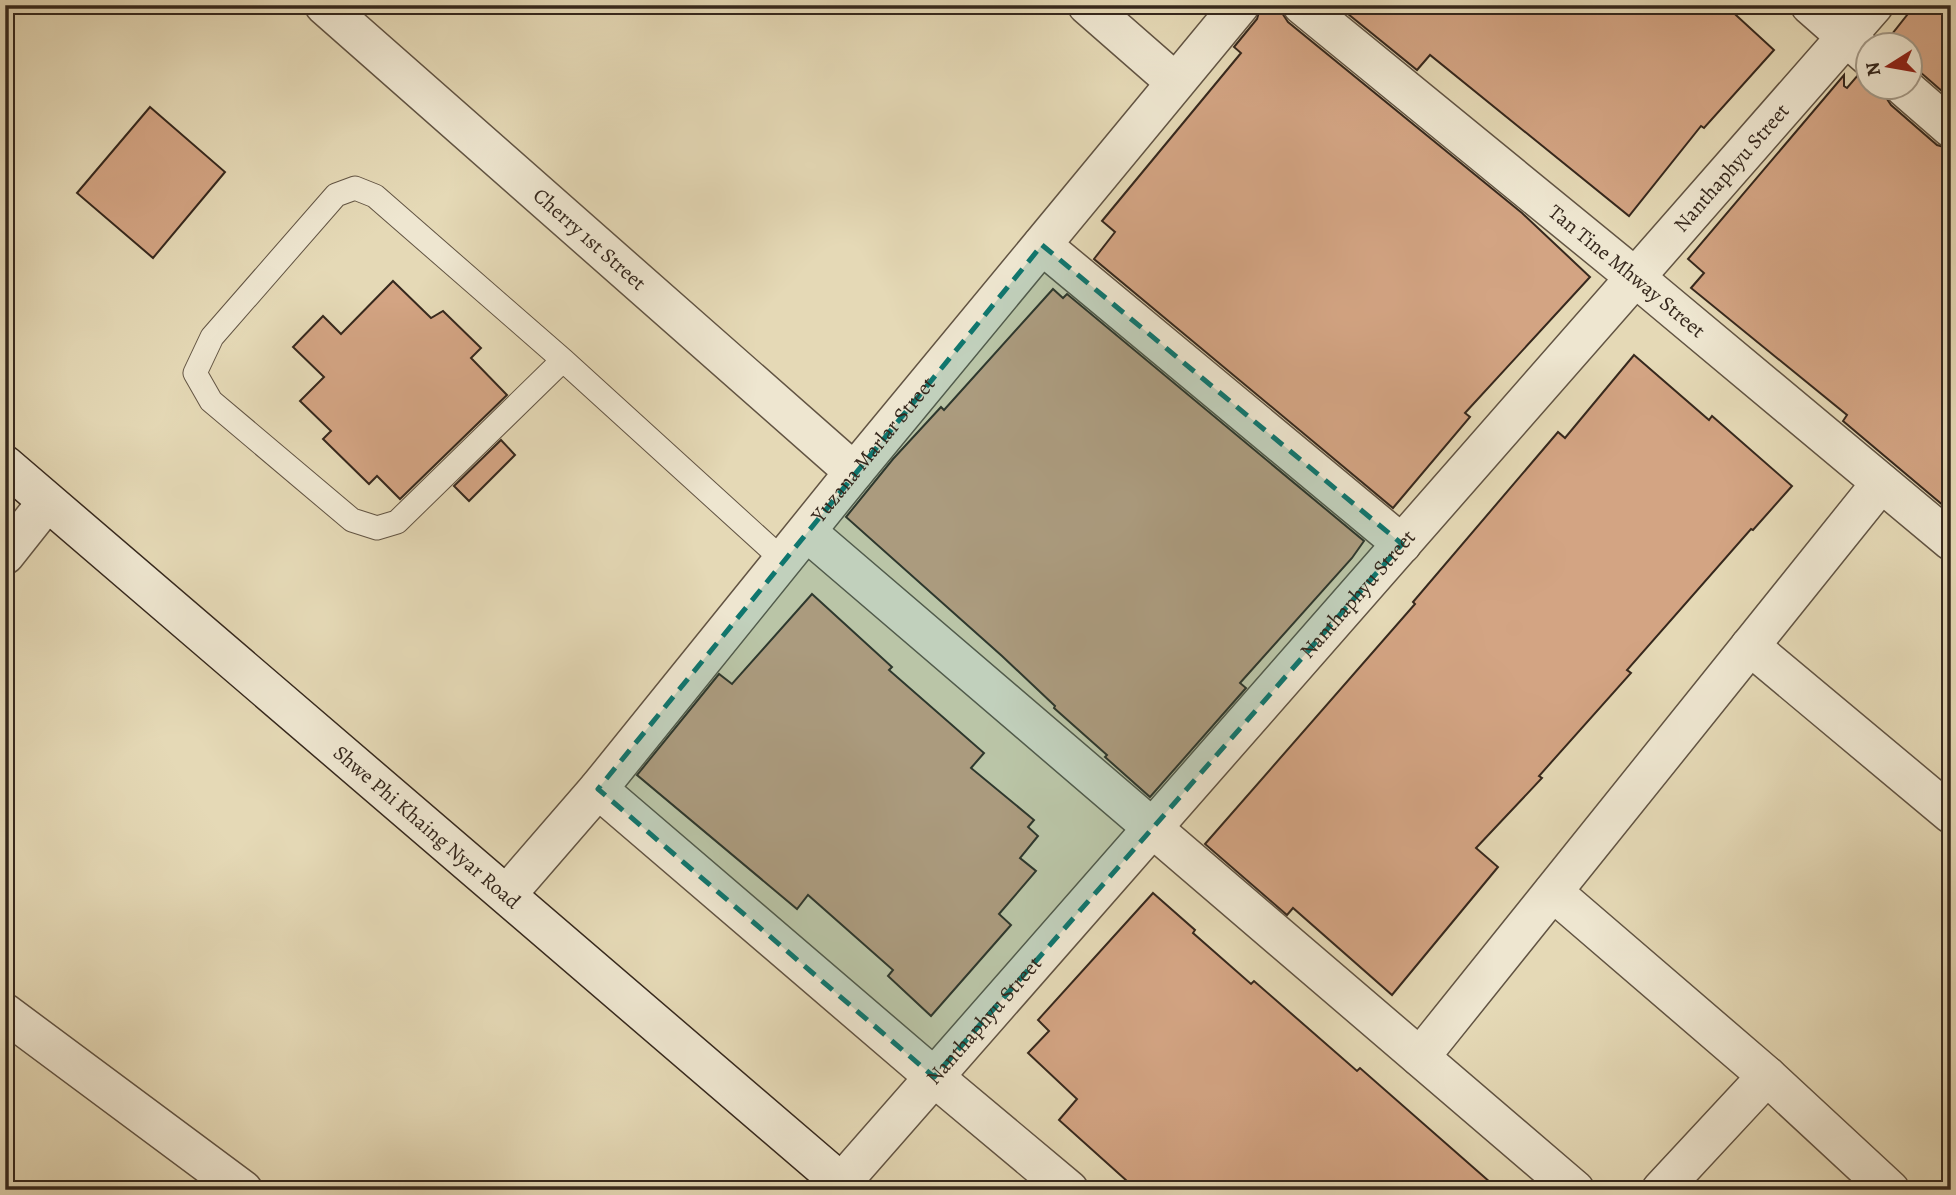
<svg xmlns="http://www.w3.org/2000/svg" width="1956" height="1195" font-family="Alegreya,serif">
  <rect width="100%" height="100%" fill="#e5d9b6"/>
  <filter id="stains"><feTurbulence type="fractalNoise" baseFrequency=".00286" numOctaves="4"/><feColorMatrix values="0 0 0 0 .2 0 0 0 0 .09 0 0 0 0 .02 0 0 0 .5 -.17"/></filter>
  <radialGradient id="worn" r=".72"><stop offset=".6" stop-color="#630" stop-opacity="0"/><stop offset="1" stop-color="#630" stop-opacity=".3"/></radialGradient>
  <g fill="#d3a483" stroke="#36281d" stroke-width="2">
    <polygon points="1261,5 1281,5 1282,13 1288,22 1522,213 1590,277 1465,413 1470,417 1393,508 1094,259 1115,232 1102,221 1241,53 1234,47 1257,19"/>
    <polygon points="1337,5 1725,5 1774,50 1704,128 1701,126 1629,216 1430,55 1417,70"/>
    <polygon points="1915,5 1951,5 1951,99 1919,71 1910,67 1910,46 1886,46 1885,43"/>
    <polygon points="1844,75 1844,86 1847,88 1858,75 1868,77 1868,88 1884,88 1885,96 1891,105 1937,145 1951,149 1951,512 1843,421 1847,415 1691,288 1704,273 1688,259"/>
    <polygon points="150,107 225,172 153,258 77,193"/>
    <polygon points="393,281 431,318 443,311 481,348 471,358 507,395 400,499 377,476 369,484 323,439 331,431 300,401 324,377 293,347 323,316 341,334"/>
    <polygon points="1053,289 1063,298 1067,294 1364,541 1352,558 1240,683 1246,688 1150,797 1105,757 1107,755 1054,708 1055,706 1002,656 846,517 893,459 941,407 944,410"/>
    <polygon points="1634,355 1709,420 1712,416 1792,486 1753,530 1751,529 1627,670 1631,673 1539,776 1542,778 1476,848 1498,867 1392,995 1293,908 1287,915 1205,844 1415,604 1413,602 1558,432 1565,438"/>
    <polygon points="501,440 515,455 469,501 454,486"/>
    <polygon points="812,594 892,667 889,670 984,753 971,768 1034,820 1028,827 1038,836 1020,858 1036,871 999,914 1011,925 931,1016 888,976 893,970 808,895 797,909 637,775 719,674 732,684"/>
    <polygon points="1153,893 1195,930 1193,933 1251,984 1254,981 1357,1071 1360,1068 1499,1190 1137,1190 1059,1120 1077,1099 1028,1053 1049,1031 1038,1020"/>
  </g>
  <g fill="none" stroke-linecap="round" stroke-linejoin="round">
    <g stroke="#625443" stroke-width="25">
      <polyline id="lane" points="563,360 397,522 377,528 352,520 211,401 195,373 212,337 336,195 355,188 375,196 563,360 784,561"/>
    </g>
    <g stroke="#625443" stroke-width="41">
      <g id="street">
        <path id="s1" d="M324,5l530,467"/>
        <polyline points="1087,5 1175,82"/>
        <path id="s2" d="M1302,5l334,273 315,263"/>
        <polyline points="1810,5 1868,56"/>
        <polyline points="1905,88 1951,128"/>
        <polyline points="1042,245 1402,544"/>
        <polyline points="807,532 1575,1190"/>
        <polyline points="5,555 47,502"/>
        <polyline points="1750,646 1951,814"/>
        <polyline points="598,789 934,1077 1069,1190"/>
        <polyline points="1553,892 1767,1076 1890,1190"/>
        <path id="s3" d="M507,894l91,-105 256,-317 386,-467"/>
        <polyline points="5,1013 243,1190"/>
        <polyline points="1420,1057 1881,483"/>
        <path id="s4" d="M842,1182l1032,-1177"/>
        <polyline points="1661,1190 1767,1076"/>
      </g>
    </g>
    <g stroke="#36281d" stroke-width="41">
      <g id="secondary">
        <path id="s5" d="M5,465l845,725"/>
      </g>
    </g>
    <use href="#lane" stroke="#eee6d0" stroke-width="23"/>
    <use href="#street" stroke="#eee6d0" stroke-width="38"/>
    <use href="#secondary" stroke="#eee6d0" stroke-width="38"/>
  </g>
  <path fill="#0f766e" fill-opacity="0.2" stroke="#0f766e" stroke-width="5" stroke-dasharray="14 9" stroke-linejoin="round" d="M1042,245l360,299 -468,533 -336,-288z"/>
  <g text-anchor="middle" stroke-width="7" stroke-linejoin="round" paint-order="stroke">
    <g font-size="21" fill="#36281d" stroke="#eee6d0">
      <text dy="7" stroke="none"><textPath href="#s4" startOffset="1349">Nanthaphyu Street</textPath></text>
      <text dy="7" stroke="none"><textPath href="#s1" startOffset="354">Cherry 1st Street</textPath></text>
      <text dy="7" stroke="none"><textPath href="#s2" startOffset="420">Tan Tine Mhway Street</textPath></text>
      <text dy="7" stroke="none"><textPath href="#s3" startOffset="576">Yuzana Marlar Street</textPath></text>
      <text dy="7" stroke="none"><textPath href="#s4" startOffset="782">Nanthaphyu Street</textPath></text>
      <text dy="7" stroke="none"><textPath href="#s5" startOffset="556">Shwe Phi Khaing Nyar Road</textPath></text>
      <text dy="7" stroke="none"><textPath href="#s4" startOffset="215">Nanthaphyu Street</textPath></text>
    </g>
  </g>
  <rect width="1956" height="1195" fill="none" stroke="#e5d9b6" stroke-width="28"/>
  <rect x="7" y="7" width="1942" height="1181" fill="none" stroke="#36281d" stroke-width="3.5"/>
  <rect x="14" y="14" width="1928" height="1167" fill="none" stroke="#36281d" stroke-width="2"/>
  <g transform="translate(1889 66) rotate(259)"><circle r="33" fill="#eee6d0" stroke="#a49a88" stroke-width="2"/>
  <path d="M0-5L12 26L0 18L-12 26Z" fill="#8f2418"/>
  <text y="-10" font-size="19" font-weight="bold" text-anchor="middle" fill="#36281d">N</text>
  </g>
  <rect width="100%" height="100%" filter="url(#stains)"/>
  <rect width="100%" height="100%" fill="url(#worn)"/>
</svg>
